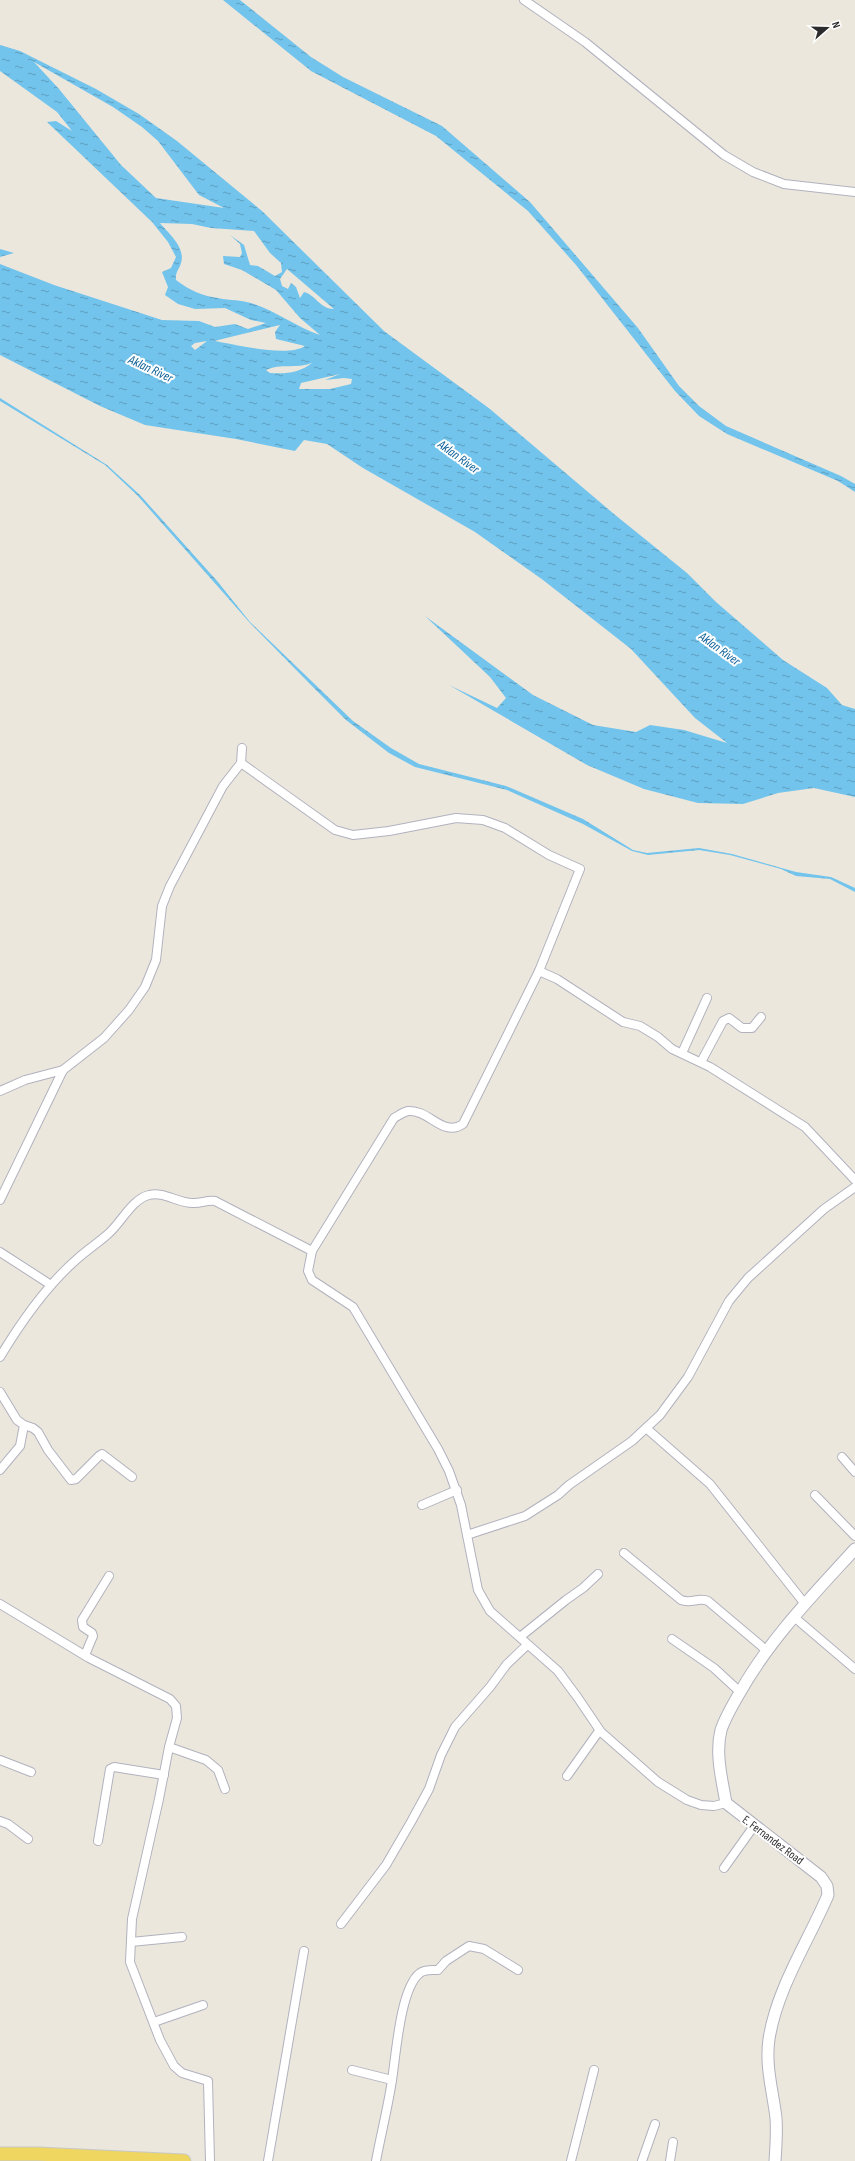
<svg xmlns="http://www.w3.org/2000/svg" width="855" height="2161" font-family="'Sofia Sans Condensed',sans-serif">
  <defs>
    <pattern id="water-ripples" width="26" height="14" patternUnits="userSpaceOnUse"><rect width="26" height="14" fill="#72c4ec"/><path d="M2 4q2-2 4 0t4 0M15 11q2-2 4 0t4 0" fill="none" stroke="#5e9fbf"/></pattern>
  </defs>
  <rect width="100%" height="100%" fill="#ece7dd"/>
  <g fill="url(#water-ripples)" fill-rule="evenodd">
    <polygon points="223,0 240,0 311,57 343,77 442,126 530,202 638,328 679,386 699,406 726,426 841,476 855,484 855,492 838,481 727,434 699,416 675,391 576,265 528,211 436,136 311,71"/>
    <path d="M0,45l20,6 76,38 43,25 38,27 85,70 122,120 106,78 124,105 73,59 29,29 67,58 44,28 15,17 13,4v88l-41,-9 -36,5 -35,11 -45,-1 -54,-14 -57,-24 -138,-80 48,23 9,-10 -16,-21 -65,-61 108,79 60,30 43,7 14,-7 34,5 43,13 -32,-25 -64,-69 -88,-69 -68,-48 -112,-64 -36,-24 -23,-4 -9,11 -59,-12 -91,-14 -45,-19 -100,-51v-91l54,21 108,35 37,1 16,6 20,-3 13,5 18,-6 -15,-3 -26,-12 -30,1 -17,-5 -13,-9 3,-8 -6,-15 9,-4 5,-11 -8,-15 -16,-20 -105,-100 9,-1 16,10 -15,-19 -57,-41zM34,62l79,45 29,20 16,14 41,54 25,13 -68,-10 -35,-33 -62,-76zM160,223l32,1 19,4 43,3 16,22 11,10 1,9 -7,4 -17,-10 -8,-1 -6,-20 -14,-10 10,9 2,9 -2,4 -17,-1 1,8 18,6 34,20 24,28 20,17c-23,-8 -43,-23 -66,-31 -14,-5 -23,-3 -36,-6 -16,-2 -29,-8 -42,-18 -1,-8 3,-10 5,-17 5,-16 -13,-30 -21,-40zM287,269l47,40c-14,0 -18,-14 -30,-17l-4,6 -4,-11 -5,-4 -3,6 -6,-3 -2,-7zM280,325l-5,7 1,7 29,7c-18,12 -71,-2 -91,-5zM207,341l-12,9 -4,-4 4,-3zM312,363c-13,10 -26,11 -42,10l-4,-3c14,-7 31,-1 46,-7zM340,374l-15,6 19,-2 8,1 -1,5 -21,5h-31l2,-6z"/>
    <polygon points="0,249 14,253 0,257"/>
    <polygon points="0,398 107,465 140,495 218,582 250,622 353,721 391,748 419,764 506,786 583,819 633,850 647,853 699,848 732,854 796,872 831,877 855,888 855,892 830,879 796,876 781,869 730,855 699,850 648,855 632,851 583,824 507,790 415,767 389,753 346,720 309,683 250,623 137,495 105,465 0,401"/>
  </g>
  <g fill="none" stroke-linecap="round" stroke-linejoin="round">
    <g stroke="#b1b2be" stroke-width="10">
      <g id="street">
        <polyline points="524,0 585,42 724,155 753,172 784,184 855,192"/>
        <path d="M241,763l94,67 18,5 36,-4 67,-13 27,2 22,8 44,27 31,14 -41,102 -76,153c-20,14 -34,-15 -55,-13 -5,1 -10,5 -14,7l-82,133 -4,20 4,9 41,27 85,142 11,22 12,34 17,85 12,21 68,60 20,27 23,34 57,50 29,18 14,5 13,1 12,-3"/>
        <polyline points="539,971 557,979 623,1022 640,1026 658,1037 672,1049 710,1067 805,1127 855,1180"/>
        <polyline points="682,1053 707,998"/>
        <polyline points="701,1062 723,1021 729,1018 742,1028 752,1028 761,1017"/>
        <polyline points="0,1091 25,1080 63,1070"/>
        <polyline points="0,1200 63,1070 104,1038 129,1010 145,987 156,960 162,906 170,886 223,786 241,763 242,748"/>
        <polyline points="0,1252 51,1285"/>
        <path d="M0,1357c21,-35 46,-71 77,-98 10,-9 21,-16 31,-25 13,-11 24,-35 41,-39 15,-4 30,9 45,8 8,0 13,-3 21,-2l97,50"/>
        <polyline points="0,1392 17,1420 24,1425 20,1446 0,1470"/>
        <polyline points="24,1425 33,1428 38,1432 48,1450 71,1480 76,1479 99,1456 102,1454 132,1477"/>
        <polyline points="646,1428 710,1484 805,1604"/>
        <polyline points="842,1457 855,1472"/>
        <polyline points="815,1495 855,1536"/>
        <polyline points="422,1505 457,1490"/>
        <polyline points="467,1535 525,1516 558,1495 569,1485 632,1441 660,1415 688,1377 729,1301 748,1278 824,1209 855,1187"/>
        <path d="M624,1553l57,47c10,4 18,-3 27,1l58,49"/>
        <polyline points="0,1604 89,1658 170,1699 176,1706 177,1718 169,1747 159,1799 132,1919 130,1962 160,2040 174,2066 182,2073 208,2081 210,2161"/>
        <polyline points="794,1617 855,1669"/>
        <polyline points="520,1637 566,1600 583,1588 598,1574"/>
        <polyline points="672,1639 714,1668 740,1692"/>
        <polyline points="85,1655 93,1636 92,1633 83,1627 82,1620 109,1576"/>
        <polyline points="169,1747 206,1760 218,1770 225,1789"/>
        <polyline points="0,1760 31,1772"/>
        <polyline points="567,1776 599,1731"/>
        <polyline points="0,1821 8,1824 28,1839"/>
        <polyline points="98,1841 110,1769 114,1767 164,1775"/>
        <polyline points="724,1868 754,1826"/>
        <polyline points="341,1924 386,1865 411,1822 429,1789 441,1755 455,1727 490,1687 507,1664 527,1645"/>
        <polyline points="131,1942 182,1937"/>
        <polyline points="154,2022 203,2005"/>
        <polyline points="352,2070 392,2080"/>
        <polyline points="268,2161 304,1951"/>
        <path d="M376,2161c5,-27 12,-54 16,-81 4,-24 8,-92 28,-107 5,-4 12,-3 18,-3l8,-9 23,-15 15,3 34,21"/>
        <polyline points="571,2161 594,2070"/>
        <polyline points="642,2161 655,2124"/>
        <polyline points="670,2161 673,2142"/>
      </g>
    </g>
    <g stroke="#b1b2be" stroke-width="13">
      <path id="secondary" d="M775,2161c1,-14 2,-29 1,-43 -3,-26 -11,-52 -7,-79 8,-51 39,-97 59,-144l-1,-9 -6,-9 -95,-74c-4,-23 -11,-50 -5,-73 4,-12 11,-24 18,-36 30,-54 74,-99 116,-145"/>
    </g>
    <g stroke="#c8c8c8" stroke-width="15">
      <polyline id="primary" points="0,2154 38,2154 184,2161"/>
    </g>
    <use href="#street" stroke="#fff" stroke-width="8"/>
    <use href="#secondary" stroke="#fff" stroke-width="11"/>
    <use href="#primary" stroke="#eed660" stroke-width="13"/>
  </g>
  <g text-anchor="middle" stroke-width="4" stroke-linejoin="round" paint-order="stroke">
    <g font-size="12" fill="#2b2b2b" stroke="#fff">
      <text transform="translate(773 1840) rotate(37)" y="4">E. Fernandez Road</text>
    </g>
    <g font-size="13" font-style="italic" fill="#106299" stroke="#fff">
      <text transform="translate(151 368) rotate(25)" y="5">Aklan River</text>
      <text transform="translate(459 456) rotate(36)" y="5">Aklan River</text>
      <text transform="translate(720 648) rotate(36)" y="5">Aklan River</text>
    </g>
  </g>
  <g transform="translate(827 28) rotate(70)" stroke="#ffffff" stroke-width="3" paint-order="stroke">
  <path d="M0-3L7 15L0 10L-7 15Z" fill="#2b2b2b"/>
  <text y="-6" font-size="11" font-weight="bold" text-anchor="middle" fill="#2b2b2b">N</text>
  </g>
</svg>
